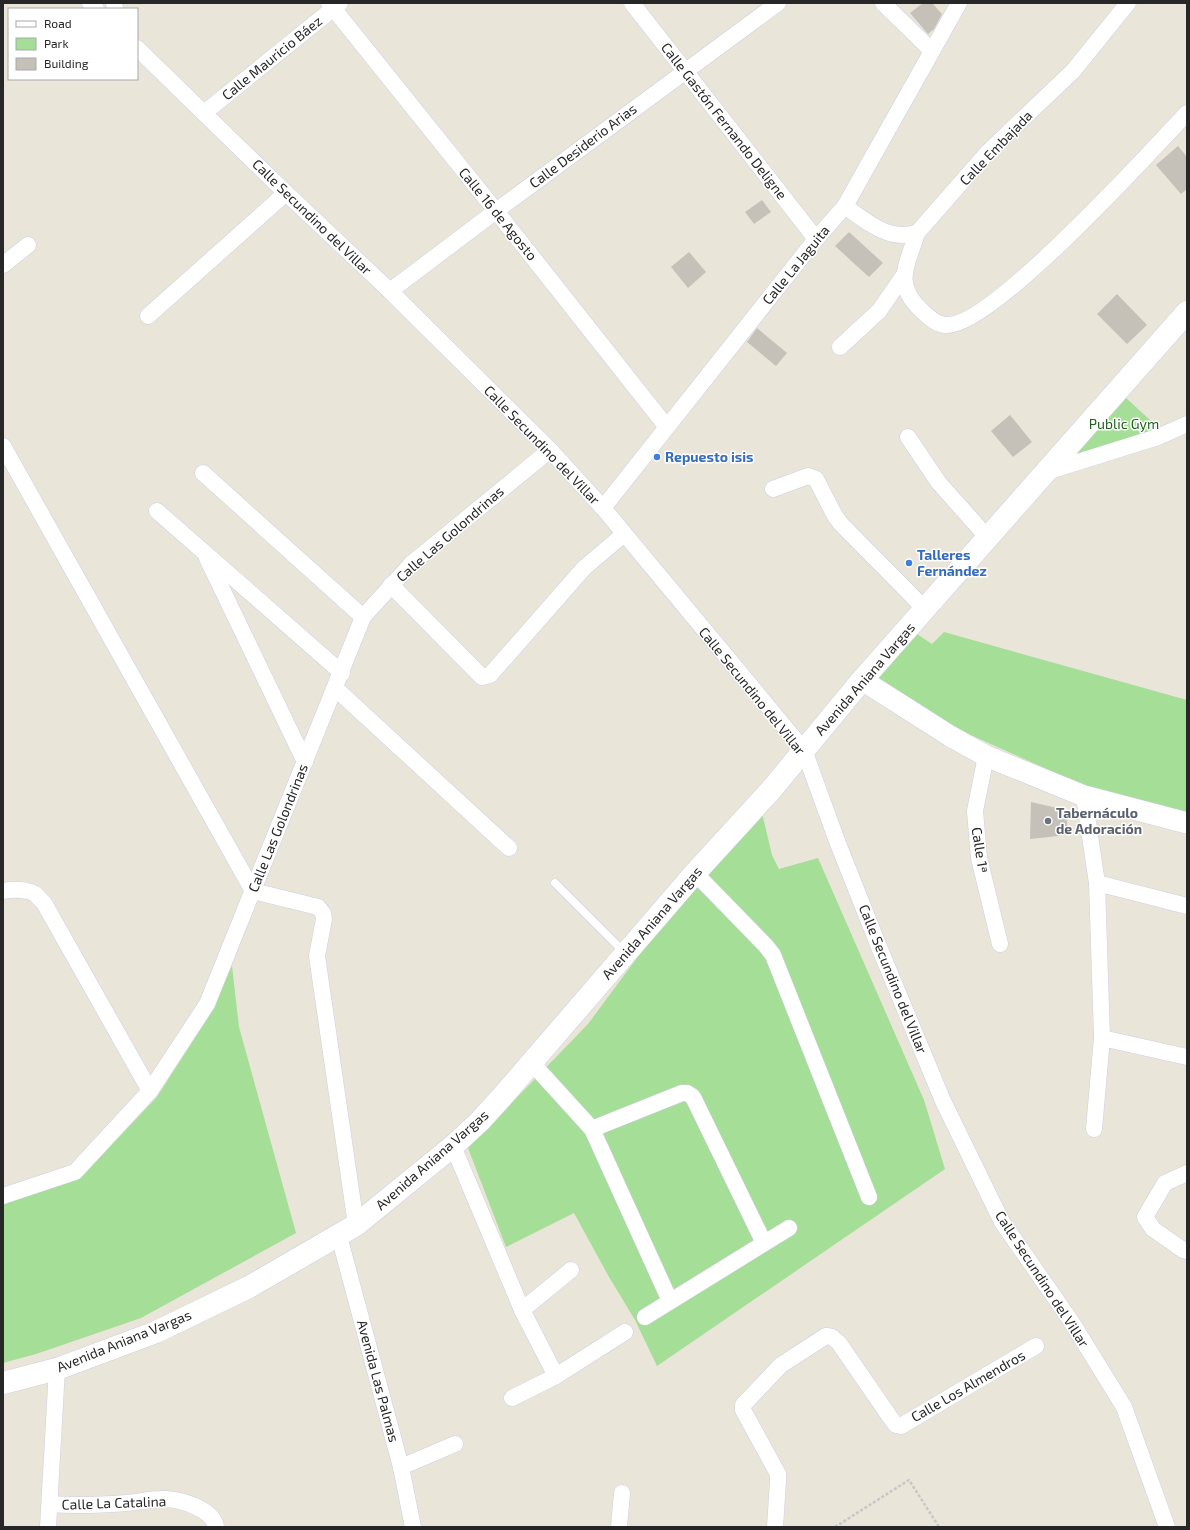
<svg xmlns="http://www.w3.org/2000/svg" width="1190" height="1530" font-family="'Exo 2',sans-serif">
  <rect width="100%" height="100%" fill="#e9e5d9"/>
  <g fill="#a5de97">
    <polygon points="1125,397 1163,432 1052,468"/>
    <polygon points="944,632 1187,700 1187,814 1089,788 955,728 874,681 917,634 932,644"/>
    <polygon points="762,813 772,855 779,869 818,858 924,1100 945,1169 657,1366 635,1320 609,1277 574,1213 506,1247 468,1148 588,1024 685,893"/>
    <polygon points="232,966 239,1027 296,1233 141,1318 36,1354 3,1363 3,1201 83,1175 157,1097 210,1014"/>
  </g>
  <g fill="#c5c1b9">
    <polygon points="923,3 932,3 942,14 934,29 928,34 910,13"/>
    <polygon points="1178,146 1187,157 1187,189 1181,194 1156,165"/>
    <polygon points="762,200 771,212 754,224 745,212"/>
    <polygon points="849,232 883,263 869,277 835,246"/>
    <polygon points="689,252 706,272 688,288 671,267"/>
    <polygon points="1117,294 1147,325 1127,344 1097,314"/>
    <polygon points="757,328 787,353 776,366 747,342"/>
    <polygon points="1010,415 1032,442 1013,457 991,431"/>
    <polygon points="1031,802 1066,810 1068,835 1030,839"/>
  </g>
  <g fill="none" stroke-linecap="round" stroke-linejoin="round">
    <g stroke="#cfcfe0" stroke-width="9">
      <polyline id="service" points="555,883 625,953"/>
    </g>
    <g stroke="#cfcfe0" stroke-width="17">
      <g id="minor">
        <polyline points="90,3 96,9"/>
        <polyline points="114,3 115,9"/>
        <polyline points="329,3 496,211 666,426"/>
        <polyline points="632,3 816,239"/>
        <polyline points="883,3 932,51"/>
        <polyline points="137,48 286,193 390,291 550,450 603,508 804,750 837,841 879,947 943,1101 1002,1222 1071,1321 1124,1407 1167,1527"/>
        <polyline points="204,113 340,3"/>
        <path d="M845,206c15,11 37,29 56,29 5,0 11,-1 16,-2l71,-81 85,-81 55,-68"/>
        <path d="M917,233c-10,33 -24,50 4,77 8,7 14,14 25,15 44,4 206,-175 241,-212"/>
        <polyline points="3,265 28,245"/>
        <polyline points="390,291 496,211 778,3"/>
        <polyline points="148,316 286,193"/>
        <polyline points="840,347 879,311 904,275"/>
        <polyline points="908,437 939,483 988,538"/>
        <polyline points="3,446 253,891 318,907 323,913 324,919 317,956 356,1225"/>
        <polyline points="1046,472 1158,437 1187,424"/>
        <polyline points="203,473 363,617"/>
        <polyline points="773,489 808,476 816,479 835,516 841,524 925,609"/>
        <polyline points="603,508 816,239 845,206 959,3"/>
        <polyline points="157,511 342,673"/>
        <polyline points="207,558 305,762"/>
        <polyline points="391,585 482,677 490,675 584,568 624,534"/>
        <polyline points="335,688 509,848"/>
        <polyline points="986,756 975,811 979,858 1000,944"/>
        <polyline points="1084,796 1097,883 1102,1038 1094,1129"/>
        <polyline points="695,873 766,946 773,955 869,1197"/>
        <polyline points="1097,883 1187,906"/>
        <path d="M3,891c9,-2 24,-2 32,3 3,2 6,7 9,9l106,188"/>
        <polyline points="1102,1038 1187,1057"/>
        <polyline points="532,1063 592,1129 670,1301"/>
        <polyline points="592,1129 682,1093 687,1093 693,1097 764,1243"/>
        <polyline points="453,1146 522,1310 556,1376"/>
        <polyline points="1187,1173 1165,1183 1145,1217 1153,1229 1183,1250 1187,1251"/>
        <polyline points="3,1196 75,1172 150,1091 207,1004 363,617 411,564 550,450"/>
        <polyline points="339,1236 401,1467 413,1527"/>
        <polyline points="522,1310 571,1270"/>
        <polyline points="645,1317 789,1228"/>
        <polyline points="512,1398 556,1376 625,1332"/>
        <polyline points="401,1467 455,1444"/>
        <path d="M50,1504c25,2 51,1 76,-1 13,-1 27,-5 40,-4 16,1 47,10 50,28"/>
        <polyline points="48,1527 57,1369"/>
        <polyline points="619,1527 622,1493"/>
        <polyline points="775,1527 778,1481 778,1474 743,1410 743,1405 781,1365 826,1336 832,1337 839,1343 892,1420 896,1425 901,1426 1036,1346"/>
      </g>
    </g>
    <g stroke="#cfcfe0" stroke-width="22">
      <polyline id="tertiary" points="862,680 950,736 986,756 1084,796 1187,823"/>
    </g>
    <g stroke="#cfcfe0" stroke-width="23">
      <polyline id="secondary" points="3,1383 57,1369 156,1332 249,1287 356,1225 453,1146 480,1121 501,1098 695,873 771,790 862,680 1187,312"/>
    </g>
    <polyline stroke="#c7c7c7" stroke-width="2.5" stroke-dasharray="3 2" stroke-linecap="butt" points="835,1527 909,1480 939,1527"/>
    <use href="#service" stroke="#fff" stroke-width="8"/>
    <use href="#minor" stroke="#fff" stroke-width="16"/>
    <use href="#tertiary" stroke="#fff" stroke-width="21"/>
    <use href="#secondary" stroke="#fff" stroke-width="22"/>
  </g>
  <g fill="#3f7fe0" stroke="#fff" stroke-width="1.5">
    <circle cx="657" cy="457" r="4"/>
    <circle cx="909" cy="563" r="4"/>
  </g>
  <circle fill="#6b7280" stroke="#fff" stroke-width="1.5" cx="1048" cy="821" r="4"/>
  <g text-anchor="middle" stroke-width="3" stroke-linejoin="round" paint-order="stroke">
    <g font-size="14" fill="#272727" stroke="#fff">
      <text transform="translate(272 58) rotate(-39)" y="5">Calle Mauricio Báez</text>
      <text transform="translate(724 121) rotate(52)" y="5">Calle Gastón Fernando Deligne</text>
      <text transform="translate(583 146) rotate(-37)" y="5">Calle Desiderio Arias</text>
      <text transform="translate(996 148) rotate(-46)" y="5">Calle Embajada</text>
      <text transform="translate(498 214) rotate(51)" y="5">Calle 16 de Agosto</text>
      <text transform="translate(312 217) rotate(44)" y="5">Calle Secundino del Villar</text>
      <text transform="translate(796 265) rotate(-51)" y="5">Calle La Jaguita</text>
      <text transform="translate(542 445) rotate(46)" y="5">Calle Secundino del Villar</text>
      <text transform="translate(450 534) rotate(-41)" y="5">Calle Las Golondrinas</text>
      <text transform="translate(865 679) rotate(-49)" y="5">Avenida Aniana Vargas</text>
      <text transform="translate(752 691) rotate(51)" y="5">Calle Secundino del Villar</text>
      <text transform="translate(278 828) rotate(-68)" y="5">Calle Las Golondrinas</text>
      <text transform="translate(980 850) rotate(81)" y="5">Calle 1ª</text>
      <text transform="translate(652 923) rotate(-49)" y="5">Avenida Aniana Vargas</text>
      <text transform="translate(893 979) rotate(68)" y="5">Calle Secundino del Villar</text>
      <text transform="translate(432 1160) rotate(-41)" y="5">Avenida Aniana Vargas</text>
      <text transform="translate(1042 1279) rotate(57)" y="5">Calle Secundino del Villar</text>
      <text transform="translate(124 1341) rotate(-22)" y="5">Avenida Aniana Vargas</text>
      <text transform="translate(378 1381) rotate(75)" y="5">Avenida Las Palmas</text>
      <text transform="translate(968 1386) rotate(-30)" y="5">Calle Los Almendros</text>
      <text transform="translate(114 1503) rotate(-2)" y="5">Calle La Catalina</text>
    </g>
    <g font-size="14" fill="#205f1c" stroke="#fff">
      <text x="1124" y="429">Public Gym</text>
    </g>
    <g font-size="14" font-weight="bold" fill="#366cbe" stroke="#fff" text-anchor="start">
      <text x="665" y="462">Repuesto isis</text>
      <text x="917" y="560">Talleres<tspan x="917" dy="16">Fernández</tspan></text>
    </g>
    <g font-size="14" font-weight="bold" fill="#5b616d" stroke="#fff" text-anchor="start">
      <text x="1056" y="818">Tabernáculo<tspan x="1056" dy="16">de Adoración</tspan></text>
    </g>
  </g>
  <rect width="1190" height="1530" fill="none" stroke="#272727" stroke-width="8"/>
  <rect x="8" y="8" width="130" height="72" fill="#ffffff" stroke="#a9a9a9"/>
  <rect x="16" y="21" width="20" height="6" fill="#ffffff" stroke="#a9a9a9"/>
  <text x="44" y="28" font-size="12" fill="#272727">Road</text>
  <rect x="16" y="38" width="20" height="12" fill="#a5de97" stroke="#a9a9a9"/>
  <text x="44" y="48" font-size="12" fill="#272727">Park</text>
  <rect x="16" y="58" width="20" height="12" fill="#c5c1b9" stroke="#a9a9a9"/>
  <text x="44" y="68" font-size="12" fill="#272727">Building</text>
</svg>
